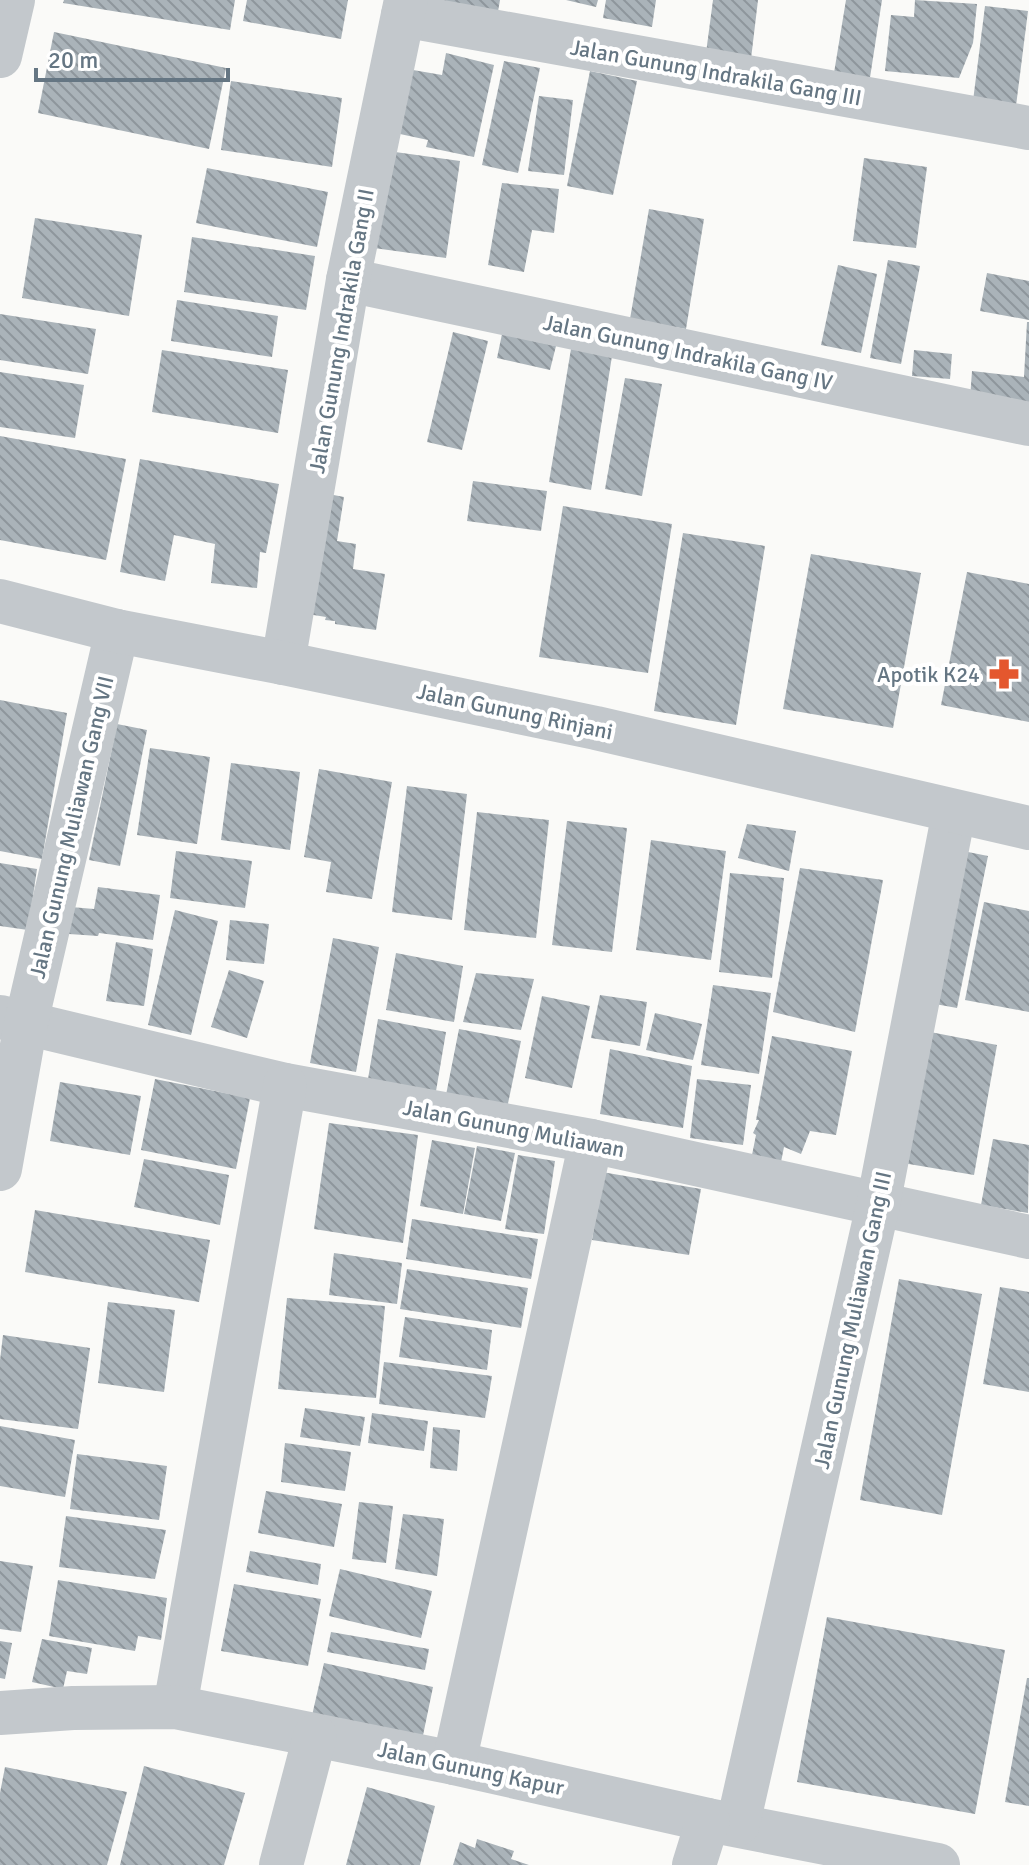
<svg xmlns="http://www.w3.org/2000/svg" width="1029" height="1865" font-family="Signika,sans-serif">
  <defs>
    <pattern id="building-back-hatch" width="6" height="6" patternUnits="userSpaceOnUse" patternTransform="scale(2)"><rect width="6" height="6" fill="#aab3b9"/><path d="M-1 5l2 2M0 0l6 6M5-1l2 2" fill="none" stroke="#8e969c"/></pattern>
  </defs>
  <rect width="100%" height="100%" fill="#fafaf8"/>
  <g fill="url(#building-back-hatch)">
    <polygon points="64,0 235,0 230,30 63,3"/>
    <polygon points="247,0 348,0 341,39 243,21"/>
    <polygon points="421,0 500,0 497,17"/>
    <polygon points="566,0 598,0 596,7"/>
    <polygon points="606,0 656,0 652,27 603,18"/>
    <polygon points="713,0 758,0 751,59 706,53"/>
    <polygon points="846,0 882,0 869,84 833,79"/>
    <polygon points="915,0 977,4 973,43 959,78 885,71 891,15 914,17"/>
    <polygon points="985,6 1028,11 1016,106 973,101"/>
    <polygon points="54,32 226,68 209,149 38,113"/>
    <polygon points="446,53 494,65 474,157 426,147 428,140 400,134 413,70 442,75"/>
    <polygon points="504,61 540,68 518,173 482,165"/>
    <polygon points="590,71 637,81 613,195 567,186"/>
    <polygon points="231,81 342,98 332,167 221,150"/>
    <polygon points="539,96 573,100 564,175 528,171"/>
    <polygon points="388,151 460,161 446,258 374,248"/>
    <polygon points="864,158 927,167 916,248 853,241"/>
    <polygon points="207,168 328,192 317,247 196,223"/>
    <polygon points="502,183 559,189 554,233 532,230 524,272 488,265"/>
    <polygon points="649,209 704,219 686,329 630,319"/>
    <polygon points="35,218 142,235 129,316 22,298"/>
    <polygon points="192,237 315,256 306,310 184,292"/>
    <polygon points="888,260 920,266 901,364 870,358"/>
    <polygon points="838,265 877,274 861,353 821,345"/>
    <polygon points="987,273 1029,281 1029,320 980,311"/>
    <polygon points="177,300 278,316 272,357 171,341"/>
    <polygon points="0,314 96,329 88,374 0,360"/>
    <polygon points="1027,322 1029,322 1029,405 970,399 972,371 1024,377"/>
    <polygon points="453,332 488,341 462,450 427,442"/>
    <polygon points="502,334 556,346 550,370 497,358"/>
    <polygon points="571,349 612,356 591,490 549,482"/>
    <polygon points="162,350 288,370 278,433 152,412"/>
    <polygon points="914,350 952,354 950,379 912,376"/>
    <polygon points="0,372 84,385 75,438 0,427"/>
    <polygon points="625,378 662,384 642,496 605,489"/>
    <polygon points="0,436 126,459 106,560 0,540"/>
    <polygon points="140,459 279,484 266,553 260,552 257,588 211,583 215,544 174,535 165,581 120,572"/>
    <polygon points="473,481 547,491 541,531 467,521"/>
    <polygon points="318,492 344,497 337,541 356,544 353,569 385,574 376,630 335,624 335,621 325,620 326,617 301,613"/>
    <polygon points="563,506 672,524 648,673 539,657"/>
    <polygon points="683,533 765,546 736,725 654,711"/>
    <polygon points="811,554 921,573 893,728 783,709"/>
    <polygon points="967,572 1029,584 1029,722 941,705"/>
    <polygon points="0,700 67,713 42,859 0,851"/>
    <polygon points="117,724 147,730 120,866 89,860"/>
    <polygon points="150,748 210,757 197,844 137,835"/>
    <polygon points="231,763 300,772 290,850 221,840"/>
    <polygon points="319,769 392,782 372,899 326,892 331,862 304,857"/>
    <polygon points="407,786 467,794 452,920 392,912"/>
    <polygon points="477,812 549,820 536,938 464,930"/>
    <polygon points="567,821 627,828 612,952 552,945"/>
    <polygon points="747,824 796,831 789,871 738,858"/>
    <polygon points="651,840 726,851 711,960 636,950"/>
    <polygon points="953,849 988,856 957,1008 924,1002"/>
    <polygon points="176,851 252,861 245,908 170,898"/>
    <polygon points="0,863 37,869 28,930 0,926"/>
    <polygon points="800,868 883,880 855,1032 773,1012"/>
    <polygon points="730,873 784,878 772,978 719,972"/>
    <polygon points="98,887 160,895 153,940 99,933 98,936 69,934 71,907 94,909"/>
    <polygon points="984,902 1029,911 1029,1012 965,1000"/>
    <polygon points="175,910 218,921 191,1035 148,1025"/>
    <polygon points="230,920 269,924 264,964 226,960"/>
    <polygon points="333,938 379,947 356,1072 310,1063"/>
    <polygon points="116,942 153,949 144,1006 106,1001"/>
    <polygon points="396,953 463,966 454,1022 386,1010"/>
    <polygon points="229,970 264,981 247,1038 211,1027"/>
    <polygon points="476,973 534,979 521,1030 463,1022"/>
    <polygon points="713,985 771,993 759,1074 701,1065"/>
    <polygon points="600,995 647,1002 640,1046 591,1038"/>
    <polygon points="542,996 590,1006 572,1088 525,1078"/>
    <polygon points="655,1013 702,1024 693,1060 646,1050"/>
    <polygon points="378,1019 446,1032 435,1097 367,1085"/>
    <polygon points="459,1029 521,1041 506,1113 445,1100"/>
    <polygon points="920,1030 997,1045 974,1175 897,1162"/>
    <polygon points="772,1036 852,1051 836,1135 810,1131 801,1154 784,1147 779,1172 750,1165 756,1135 753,1133 759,1120 756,1120"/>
    <polygon points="610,1049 692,1066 683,1128 600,1114"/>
    <polygon points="155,1079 250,1098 236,1169 141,1150"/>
    <polygon points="697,1079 751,1085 743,1145 690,1138"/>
    <polygon points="60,1082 141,1096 130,1155 50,1141"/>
    <polygon points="329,1123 418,1135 403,1243 314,1229"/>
    <polygon points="993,1139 1029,1145 1028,1213 981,1205"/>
    <polygon points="432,1140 475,1148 463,1214 420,1206"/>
    <polygon points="477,1146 515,1153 501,1221 464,1214"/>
    <polygon points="518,1155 555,1161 544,1234 505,1229"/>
    <polygon points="144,1159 229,1175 220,1225 134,1207"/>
    <polygon points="602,1172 701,1189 689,1255 592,1240"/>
    <polygon points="35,1210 210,1240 199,1302 25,1272"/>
    <polygon points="412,1219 538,1239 531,1279 406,1259"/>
    <polygon points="334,1253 402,1263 397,1304 329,1295"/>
    <polygon points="407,1269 528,1288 521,1328 400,1309"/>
    <polygon points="899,1279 982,1294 942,1515 860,1500"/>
    <polygon points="1000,1287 1029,1292 1029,1392 983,1384"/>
    <polygon points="287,1298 385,1306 376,1398 278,1389"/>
    <polygon points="108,1302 175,1310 164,1392 98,1383"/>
    <polygon points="405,1317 492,1330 487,1370 399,1357"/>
    <polygon points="3,1335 90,1348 78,1429 0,1419 0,1360"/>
    <polygon points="384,1362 492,1376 485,1418 379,1404"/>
    <polygon points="305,1408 365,1417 360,1446 300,1437"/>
    <polygon points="372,1413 428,1421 424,1451 368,1443"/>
    <polygon points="0,1426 75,1440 65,1497 0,1486"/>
    <polygon points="433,1427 460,1430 457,1471 430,1468"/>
    <polygon points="285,1443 351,1452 345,1491 281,1482"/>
    <polygon points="77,1454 167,1466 159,1520 70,1509"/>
    <polygon points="266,1491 342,1504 334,1547 258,1533"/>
    <polygon points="359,1502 393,1506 386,1563 352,1559"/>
    <polygon points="403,1514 444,1519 437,1576 395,1569"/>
    <polygon points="66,1516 166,1530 155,1579 59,1567"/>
    <polygon points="250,1551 321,1564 318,1585 246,1572"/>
    <polygon points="0,1561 33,1566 21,1632 0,1629"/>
    <polygon points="340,1569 432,1591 421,1638 329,1616"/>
    <polygon points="58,1580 167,1598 161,1640 138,1636 135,1651 49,1636"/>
    <polygon points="234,1584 321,1599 308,1666 221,1651"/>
    <polygon points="827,1617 1005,1650 975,1814 797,1782"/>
    <polygon points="331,1632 429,1649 425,1670 327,1652"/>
    <polygon points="42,1639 92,1648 87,1674 67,1671 63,1689 32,1682"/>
    <polygon points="0,1641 12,1643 5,1679 0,1678"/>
    <polygon points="324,1663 433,1687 421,1745 311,1720"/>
    <polygon points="1027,1678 1029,1678 1029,1806 1005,1802"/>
    <polygon points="144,1766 245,1793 224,1865 120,1865"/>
    <polygon points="5,1767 127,1792 107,1865 0,1865 0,1793"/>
    <polygon points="367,1787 435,1806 420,1865 346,1865"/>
    <polygon points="477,1839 514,1851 511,1859 529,1865 453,1865 460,1842 475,1848"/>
  </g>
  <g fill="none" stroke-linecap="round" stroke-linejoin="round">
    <g stroke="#c3c8cc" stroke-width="44">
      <polyline points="403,15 1029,128"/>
      <polyline points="0,56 13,0"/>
      <polyline points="348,280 1029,424"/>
      <polyline points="283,663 348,280 406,0"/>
      <polyline points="0,1017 285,1085 591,1141 1029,1237"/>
      <polyline points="0,1169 26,1023 117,631"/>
      <polyline points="175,1707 285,1085"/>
      <polyline points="0,1713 73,1708 175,1707 454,1763 708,1820 938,1865"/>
      <polyline points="454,1763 591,1141"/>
      <polyline points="738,1824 878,1205 954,812"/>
      <polyline points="281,1865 315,1736"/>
      <polyline points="694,1865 708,1820"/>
    </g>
    <polyline stroke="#c3c8cc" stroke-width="44" points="0,601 117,631 283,663 596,728 1029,828"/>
  </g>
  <defs>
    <g id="pharmacy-bare" transform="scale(2.4)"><path d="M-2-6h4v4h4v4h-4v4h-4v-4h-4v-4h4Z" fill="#e4572e" stroke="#fff" stroke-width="2.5" paint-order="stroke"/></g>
  </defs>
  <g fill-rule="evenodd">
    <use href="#pharmacy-bare" x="1004" y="674"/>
  </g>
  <g text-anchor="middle" stroke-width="8" stroke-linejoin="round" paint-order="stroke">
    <g font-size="22" fill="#657683" stroke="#fff">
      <text transform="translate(716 72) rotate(10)" y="8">Jalan Gunung Indrakila Gang III</text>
      <text transform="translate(341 331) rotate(-80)" y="8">Jalan Gunung Indrakila Gang II</text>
      <text transform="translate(688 352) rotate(12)" y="8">Jalan Gunung Indrakila Gang IV</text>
      <text transform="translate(515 711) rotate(12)" y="8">Jalan Gunung Rinjani</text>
      <text transform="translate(71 827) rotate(-77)" y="8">Jalan Gunung Muliawan Gang VII</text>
      <text transform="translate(514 1128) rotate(11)" y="8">Jalan Gunung Muliawan</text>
      <text transform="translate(852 1320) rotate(-78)" y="8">Jalan Gunung Muliawan Gang III</text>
      <text transform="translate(471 1768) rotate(12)" y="8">Jalan Gunung Kapur</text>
    </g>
    <g font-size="22" fill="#657683" stroke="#fff" text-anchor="end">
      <text x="980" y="682">Apotik K24</text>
    </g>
  </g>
  <path d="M36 68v12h192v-12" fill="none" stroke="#657683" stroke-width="4"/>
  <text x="48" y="68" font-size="24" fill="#657683" stroke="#ffffff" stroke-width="6" paint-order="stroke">20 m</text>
</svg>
